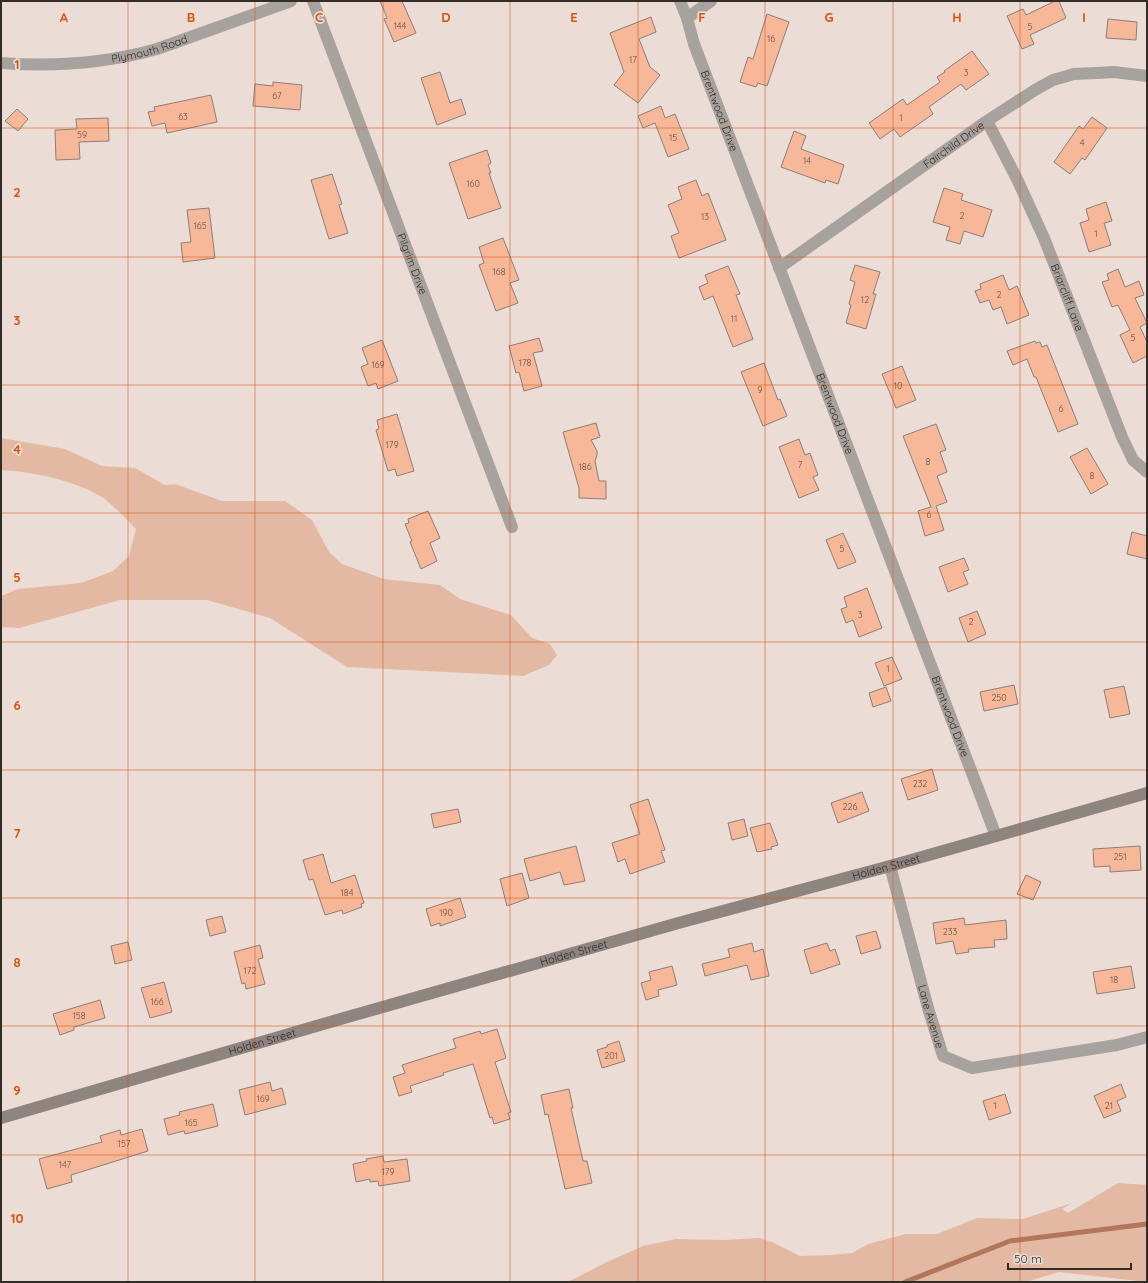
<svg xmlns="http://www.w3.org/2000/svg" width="1148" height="1283" font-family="Quicksand,sans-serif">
  <rect width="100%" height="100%" fill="#ebdcd5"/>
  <g fill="#e4b9a4">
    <path d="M1,438l64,11 37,17 33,2 30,17 10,-1 47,17h63l27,19 17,32 13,12 42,15 56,6 20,14 51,16 21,23 18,6 7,11 -8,10 -26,11 -176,-9 -77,-49 -63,-18h-87l-101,28 -18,-1v-31l17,-7 63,-6 32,-12 16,-15 7,-27c-10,-10 -23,-24 -34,-32 -29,-17 -68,-25 -101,-27z"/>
    <polygon points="1118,1183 1147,1185 1147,1282 1059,1272 1026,1282 565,1282 574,1279 605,1263 643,1246 676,1239 724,1240 759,1238 772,1242 800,1256 830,1255 852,1253 868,1244 906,1234 937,1234 977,1218 1023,1219 1072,1203 1062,1209 1068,1213"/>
  </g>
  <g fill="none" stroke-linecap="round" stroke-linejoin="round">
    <polyline stroke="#b2775a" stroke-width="5" points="905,1282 1010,1241 1147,1224"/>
  </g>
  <g fill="#f7b899" stroke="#8c7e78">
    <polygon points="380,1 402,1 416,33 394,42 384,19 387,18"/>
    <polygon points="1055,1 1059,1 1066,18 1030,35 1034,44 1022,49 1007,16 1023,9 1026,15"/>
    <polygon points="767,14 789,22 767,86 758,83 756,87 740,82 748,57 753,59"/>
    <polygon points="651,17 656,32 639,39 650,67 660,75 638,103 614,85 624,72 610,33"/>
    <polygon points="1108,19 1137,22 1136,40 1106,38"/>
    <polygon points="972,51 989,74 966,90 961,84 929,107 933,114 900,137 894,129 880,139 869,123 903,99 907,105 940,82 937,77 945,72 944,71"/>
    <polygon points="440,72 450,103 461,99 466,114 437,125 421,78"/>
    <polygon points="273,82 302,85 300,110 253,106 255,84 273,86"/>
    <polygon points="211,95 217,122 167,133 165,123 152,126 148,112 155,111 154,107"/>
    <polygon points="661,106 665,118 675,114 689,149 668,157 655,123 643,128 638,116"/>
    <polygon points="17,109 28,119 18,131 5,121"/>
    <polygon points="1092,117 1107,128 1085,160 1082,158 1070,174 1054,162 1079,126 1083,129"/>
    <polygon points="108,118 109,141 79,142 80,159 56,160 55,130 77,129 76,119"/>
    <polygon points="794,131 806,136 801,149 844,165 838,184 826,180 825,183 781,167"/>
    <polygon points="487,150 491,163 488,165 491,173 489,173 501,208 468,219 449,163"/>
    <polygon points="332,174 342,204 339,205 348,233 329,239 311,180"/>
    <polygon points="696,180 702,196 708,193 726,240 679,258 671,236 679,233 668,205 682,199 678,187"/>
    <polygon points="944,188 963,194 961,200 992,210 983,237 964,231 960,244 946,240 950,227 933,222"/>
    <polygon points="1106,202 1112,221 1104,223 1111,245 1089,252 1080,223 1089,220 1086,209"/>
    <polygon points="209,208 215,258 183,262 181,243 191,242 187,210"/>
    <polygon points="503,238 519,280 510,283 518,303 496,311 479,265 484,263 479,247"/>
    <polygon points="855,265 880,272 873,294 876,294 866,329 846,323 851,305 849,304 855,282 850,280"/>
    <polygon points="728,266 740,294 736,295 753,339 733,347 713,296 704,300 699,287 708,283 705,275"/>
    <polygon points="1118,269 1125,287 1139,281 1144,295 1135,298 1147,323 1140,327 1147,342 1147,356 1133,363 1120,335 1130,330 1118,305 1112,307 1102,282 1109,280 1107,274"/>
    <polygon points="1003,275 1009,290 1017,286 1029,315 1007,324 1001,307 993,310 989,300 980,303 975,291 981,289 980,284"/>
    <polygon points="539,338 543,351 533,353 542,386 524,391 519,372 516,373 509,346"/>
    <polygon points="382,340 398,381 378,389 376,383 368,386 361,367 368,364 362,348"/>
    <polygon points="1035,341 1036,343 1040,342 1042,347 1047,345 1078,424 1058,432 1036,377 1034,377 1027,359 1013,365 1007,351"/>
    <polygon points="764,363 778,400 780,399 787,416 763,426 741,372"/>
    <polygon points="902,366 916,400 896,408 882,374"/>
    <polygon points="397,414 414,471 397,476 395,469 388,471 376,430 379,429 377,420"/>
    <polygon points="596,423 600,437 591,440 597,451 597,455 595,461 599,481 606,481 606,499 579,498 579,488 563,432"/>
    <polygon points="936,424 946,450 940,452 947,472 937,476 947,502 936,506 944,530 925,536 918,511 931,507 903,436"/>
    <polygon points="799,439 805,455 810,453 818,475 813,477 819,490 799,498 779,447"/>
    <polygon points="1087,448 1108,484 1091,494 1070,457"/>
    <polygon points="428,511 440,538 430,543 437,561 421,569 410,542 412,541 405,524 409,523 408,519"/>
    <polygon points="1132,532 1147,536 1147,559 1127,554"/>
    <polygon points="843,533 856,562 838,569 826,540"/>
    <polygon points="964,558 969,570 963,572 968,584 948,592 939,567"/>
    <polygon points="867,588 882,628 859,637 853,620 846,623 841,609 847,607 844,597"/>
    <polygon points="977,611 986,634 968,642 959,618"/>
    <polygon points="892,657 902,679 884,686 875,663"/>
    <polygon points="1014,685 1018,704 984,711 980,692"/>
    <polygon points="1124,686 1130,714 1110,718 1104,690"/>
    <polygon points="886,687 891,701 873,707 869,693"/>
    <polygon points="932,769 938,790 908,800 901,779"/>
    <polygon points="862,792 869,811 838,823 831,803"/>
    <polygon points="648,799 665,850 661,851 665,862 630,874 625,859 618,862 612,843 640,834 630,805"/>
    <polygon points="458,809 461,822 434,828 431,814"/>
    <polygon points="744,819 748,836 732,840 728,823"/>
    <polygon points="770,823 778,845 771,847 772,849 757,852 750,828"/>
    <polygon points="576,846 585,881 564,885 560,872 530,881 524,859"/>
    <polygon points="1140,846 1141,870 1110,872 1110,866 1094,867 1093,849"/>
    <polygon points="323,854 331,883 355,875 364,903 361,904 362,907 343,914 342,910 325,915 313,879 309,880 303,860"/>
    <polygon points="522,873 529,898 507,906 500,879"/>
    <polygon points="1026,875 1041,882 1033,900 1017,894"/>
    <polygon points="460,898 466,917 440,926 440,923 431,926 426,909"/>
    <polygon points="222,916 226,932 210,936 206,920"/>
    <polygon points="964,918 965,925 1006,920 1007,939 994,940 995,947 968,949 969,952 956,954 953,941 936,944 933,923"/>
    <polygon points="876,931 881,948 861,954 856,936"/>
    <polygon points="128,942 132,960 115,964 111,946"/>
    <polygon points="752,943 754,952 763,949 769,976 751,980 747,965 705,976 702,964 730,957 728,949"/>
    <polygon points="827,943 830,951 835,949 840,964 811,974 804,950"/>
    <polygon points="260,945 263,958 258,959 265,984 246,989 245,983 242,984 234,952"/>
    <polygon points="672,966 677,985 658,990 659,996 646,1000 641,983 651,980 649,972"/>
    <polygon points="1131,966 1135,988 1097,994 1093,972"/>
    <polygon points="164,982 172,1012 150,1018 141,988"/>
    <polygon points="100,1000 105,1018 74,1027 74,1030 60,1035 53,1014"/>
    <polygon points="497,1029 506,1058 495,1062 511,1112 508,1113 510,1119 494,1124 492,1117 490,1118 473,1064 443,1073 444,1075 410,1086 412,1092 399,1096 393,1077 405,1073 402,1065 456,1048 453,1039 480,1031 481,1034"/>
    <polygon points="619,1041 625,1061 602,1068 597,1050 607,1047 607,1045"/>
    <polygon points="270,1082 272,1091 282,1088 286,1104 245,1115 239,1090"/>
    <polygon points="1121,1084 1126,1097 1117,1101 1121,1111 1104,1118 1094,1096"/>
    <polygon points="569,1089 573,1108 571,1108 583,1161 587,1161 592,1183 565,1189 548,1114 545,1115 541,1095"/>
    <polygon points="1005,1094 1011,1113 989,1120 983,1101"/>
    <polygon points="213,1104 218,1126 185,1134 184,1131 168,1135 164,1119 180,1115 179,1112"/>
    <polygon points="142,1129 148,1151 71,1175 72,1182 47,1189 39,1159 102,1142 100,1136 120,1130 121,1135"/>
    <polygon points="383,1156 384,1162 407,1159 410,1181 379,1186 378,1181 370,1182 370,1179 356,1182 353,1164 367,1161 366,1159"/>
  </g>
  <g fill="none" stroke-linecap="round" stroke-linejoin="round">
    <g stroke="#a8a29f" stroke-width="12">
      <path id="s1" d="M313,1l199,526"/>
      <polyline points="680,1 687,18"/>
      <path id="s2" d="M711,1l-24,17 7,26 302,792"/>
      <path id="s3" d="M1,63c52,4 106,0 156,-14l134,-48"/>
      <path id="s4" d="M987,121l30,58 27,59 78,199 11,23 14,12"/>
      <path id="s5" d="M779,268l208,-147 48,-31 18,-10 21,-6 22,-1 18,-1 33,4"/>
      <path id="s6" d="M890,866l38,142 15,48 29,12 145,-23 30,-8"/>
    </g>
    <path stroke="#8e8480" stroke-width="12" id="s7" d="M1,1118l336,-98 345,-98 208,-56 257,-73"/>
  </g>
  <path fill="none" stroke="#d6540f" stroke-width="1" stroke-opacity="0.55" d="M128,1v1281M255,1v1281M383,1v1281M510,1v1281M638,1v1281M765,1v1281M893,1v1281M1020,1v1281M1,128h1146M1,257h1146M1,385h1146M1,513h1146M1,642h1146M1,770h1146M1,898h1146M1,1026h1146M1,1155h1146"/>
  <g text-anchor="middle" stroke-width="3.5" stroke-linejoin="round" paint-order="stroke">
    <g font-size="9" fill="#634f45">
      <text x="400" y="29">144</text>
      <text x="1030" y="30">5</text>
      <text x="771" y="42">16</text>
      <text x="633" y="63">17</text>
      <text x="966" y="76">3</text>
      <text x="277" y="99">67</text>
      <text x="183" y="120">63</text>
      <text x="901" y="121">1</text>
      <text x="82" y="138">59</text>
      <text x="673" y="141">15</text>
      <text x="1082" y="146">4</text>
      <text x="807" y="164">14</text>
      <text x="473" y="187">160</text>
      <text x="962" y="219">2</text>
      <text x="705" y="220">13</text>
      <text x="200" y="229">165</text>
      <text x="1096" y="237">1</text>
      <text x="499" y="275">168</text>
      <text x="999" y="298">2</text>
      <text x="865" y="303">12</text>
      <text x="734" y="322">11</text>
      <text x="1133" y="341">5</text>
      <text x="525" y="366">178</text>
      <text x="378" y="368">169</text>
      <text x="898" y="389">10</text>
      <text x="760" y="393">9</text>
      <text x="1061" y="412">6</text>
      <text x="392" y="448">179</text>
      <text x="928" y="465">8</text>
      <text x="800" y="468">7</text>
      <text x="585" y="470">186</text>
      <text x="1092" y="479">8</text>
      <text x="929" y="518">6</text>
      <text x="842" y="552">5</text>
      <text x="860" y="618">3</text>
      <text x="971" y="625">2</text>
      <text x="888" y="672">1</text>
      <text x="999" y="701">250</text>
      <text x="920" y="787">232</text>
      <text x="850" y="810">226</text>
      <text x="1120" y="860">251</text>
      <text x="347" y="896">184</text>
      <text x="446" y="916">190</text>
      <text x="950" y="935">233</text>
      <text x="250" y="974">172</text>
      <text x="1114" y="983">18</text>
      <text x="157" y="1005">166</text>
      <text x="79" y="1019">158</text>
      <text x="611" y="1059">201</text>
      <text x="263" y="1102">169</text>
      <text x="995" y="1109">1</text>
      <text x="1109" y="1109">21</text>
      <text x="191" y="1126">165</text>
      <text x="124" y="1147">157</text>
      <text x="65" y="1168">147</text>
      <text x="388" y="1175">179</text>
    </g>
    <g font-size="11" fill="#322c29" stroke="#ebdcd5">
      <text dy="4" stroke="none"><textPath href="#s3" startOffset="150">Plymouth Road</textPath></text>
      <text dy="4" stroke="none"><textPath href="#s2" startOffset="128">Brentwood Drive</textPath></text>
      <text dy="4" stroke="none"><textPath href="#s5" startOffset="214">Fairchild Drive</textPath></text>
      <text dy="4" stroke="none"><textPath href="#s1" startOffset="281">Pilgrim Drive</textPath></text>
      <text dy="4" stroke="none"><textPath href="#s4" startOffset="194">Briarcliff Lane</textPath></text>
      <text dy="4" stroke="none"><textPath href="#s2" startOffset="452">Brentwood Drive</textPath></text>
      <text dy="4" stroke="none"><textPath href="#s2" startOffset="776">Brentwood Drive</textPath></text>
      <text dy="4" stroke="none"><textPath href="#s7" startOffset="920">Holden Street</textPath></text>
      <text dy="4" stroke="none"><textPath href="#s7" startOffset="596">Holden Street</textPath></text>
      <text dy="4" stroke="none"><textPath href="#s6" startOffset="156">Lane Avenue</textPath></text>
      <text dy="4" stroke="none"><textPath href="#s7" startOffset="272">Holden Street</textPath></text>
    </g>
  </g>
  <g font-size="13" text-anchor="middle" font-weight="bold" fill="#d6540f" stroke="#ebdcd5" stroke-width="3.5" stroke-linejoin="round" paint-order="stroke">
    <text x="64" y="22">A</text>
    <text x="191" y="22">B</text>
    <text x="319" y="22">C</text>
    <text x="446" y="22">D</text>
    <text x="574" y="22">E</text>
    <text x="702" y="22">F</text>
    <text x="829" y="22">G</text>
    <text x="957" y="22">H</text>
    <text x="1084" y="22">I</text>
    <text x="17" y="69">1</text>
    <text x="17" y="197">2</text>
    <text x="17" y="325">3</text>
    <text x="17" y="454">4</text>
    <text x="17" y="582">5</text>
    <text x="17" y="710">6</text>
    <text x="17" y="838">7</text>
    <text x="17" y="967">8</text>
    <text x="17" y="1095">9</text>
    <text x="17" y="1223">10</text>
  </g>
  <rect width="1148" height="1283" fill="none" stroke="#322c29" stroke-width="4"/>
  <path d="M1008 1263v6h123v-6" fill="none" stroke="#322c29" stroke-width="2"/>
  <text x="1014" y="1263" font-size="12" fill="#322c29" stroke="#ebdcd5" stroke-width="3" paint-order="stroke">50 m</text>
</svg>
